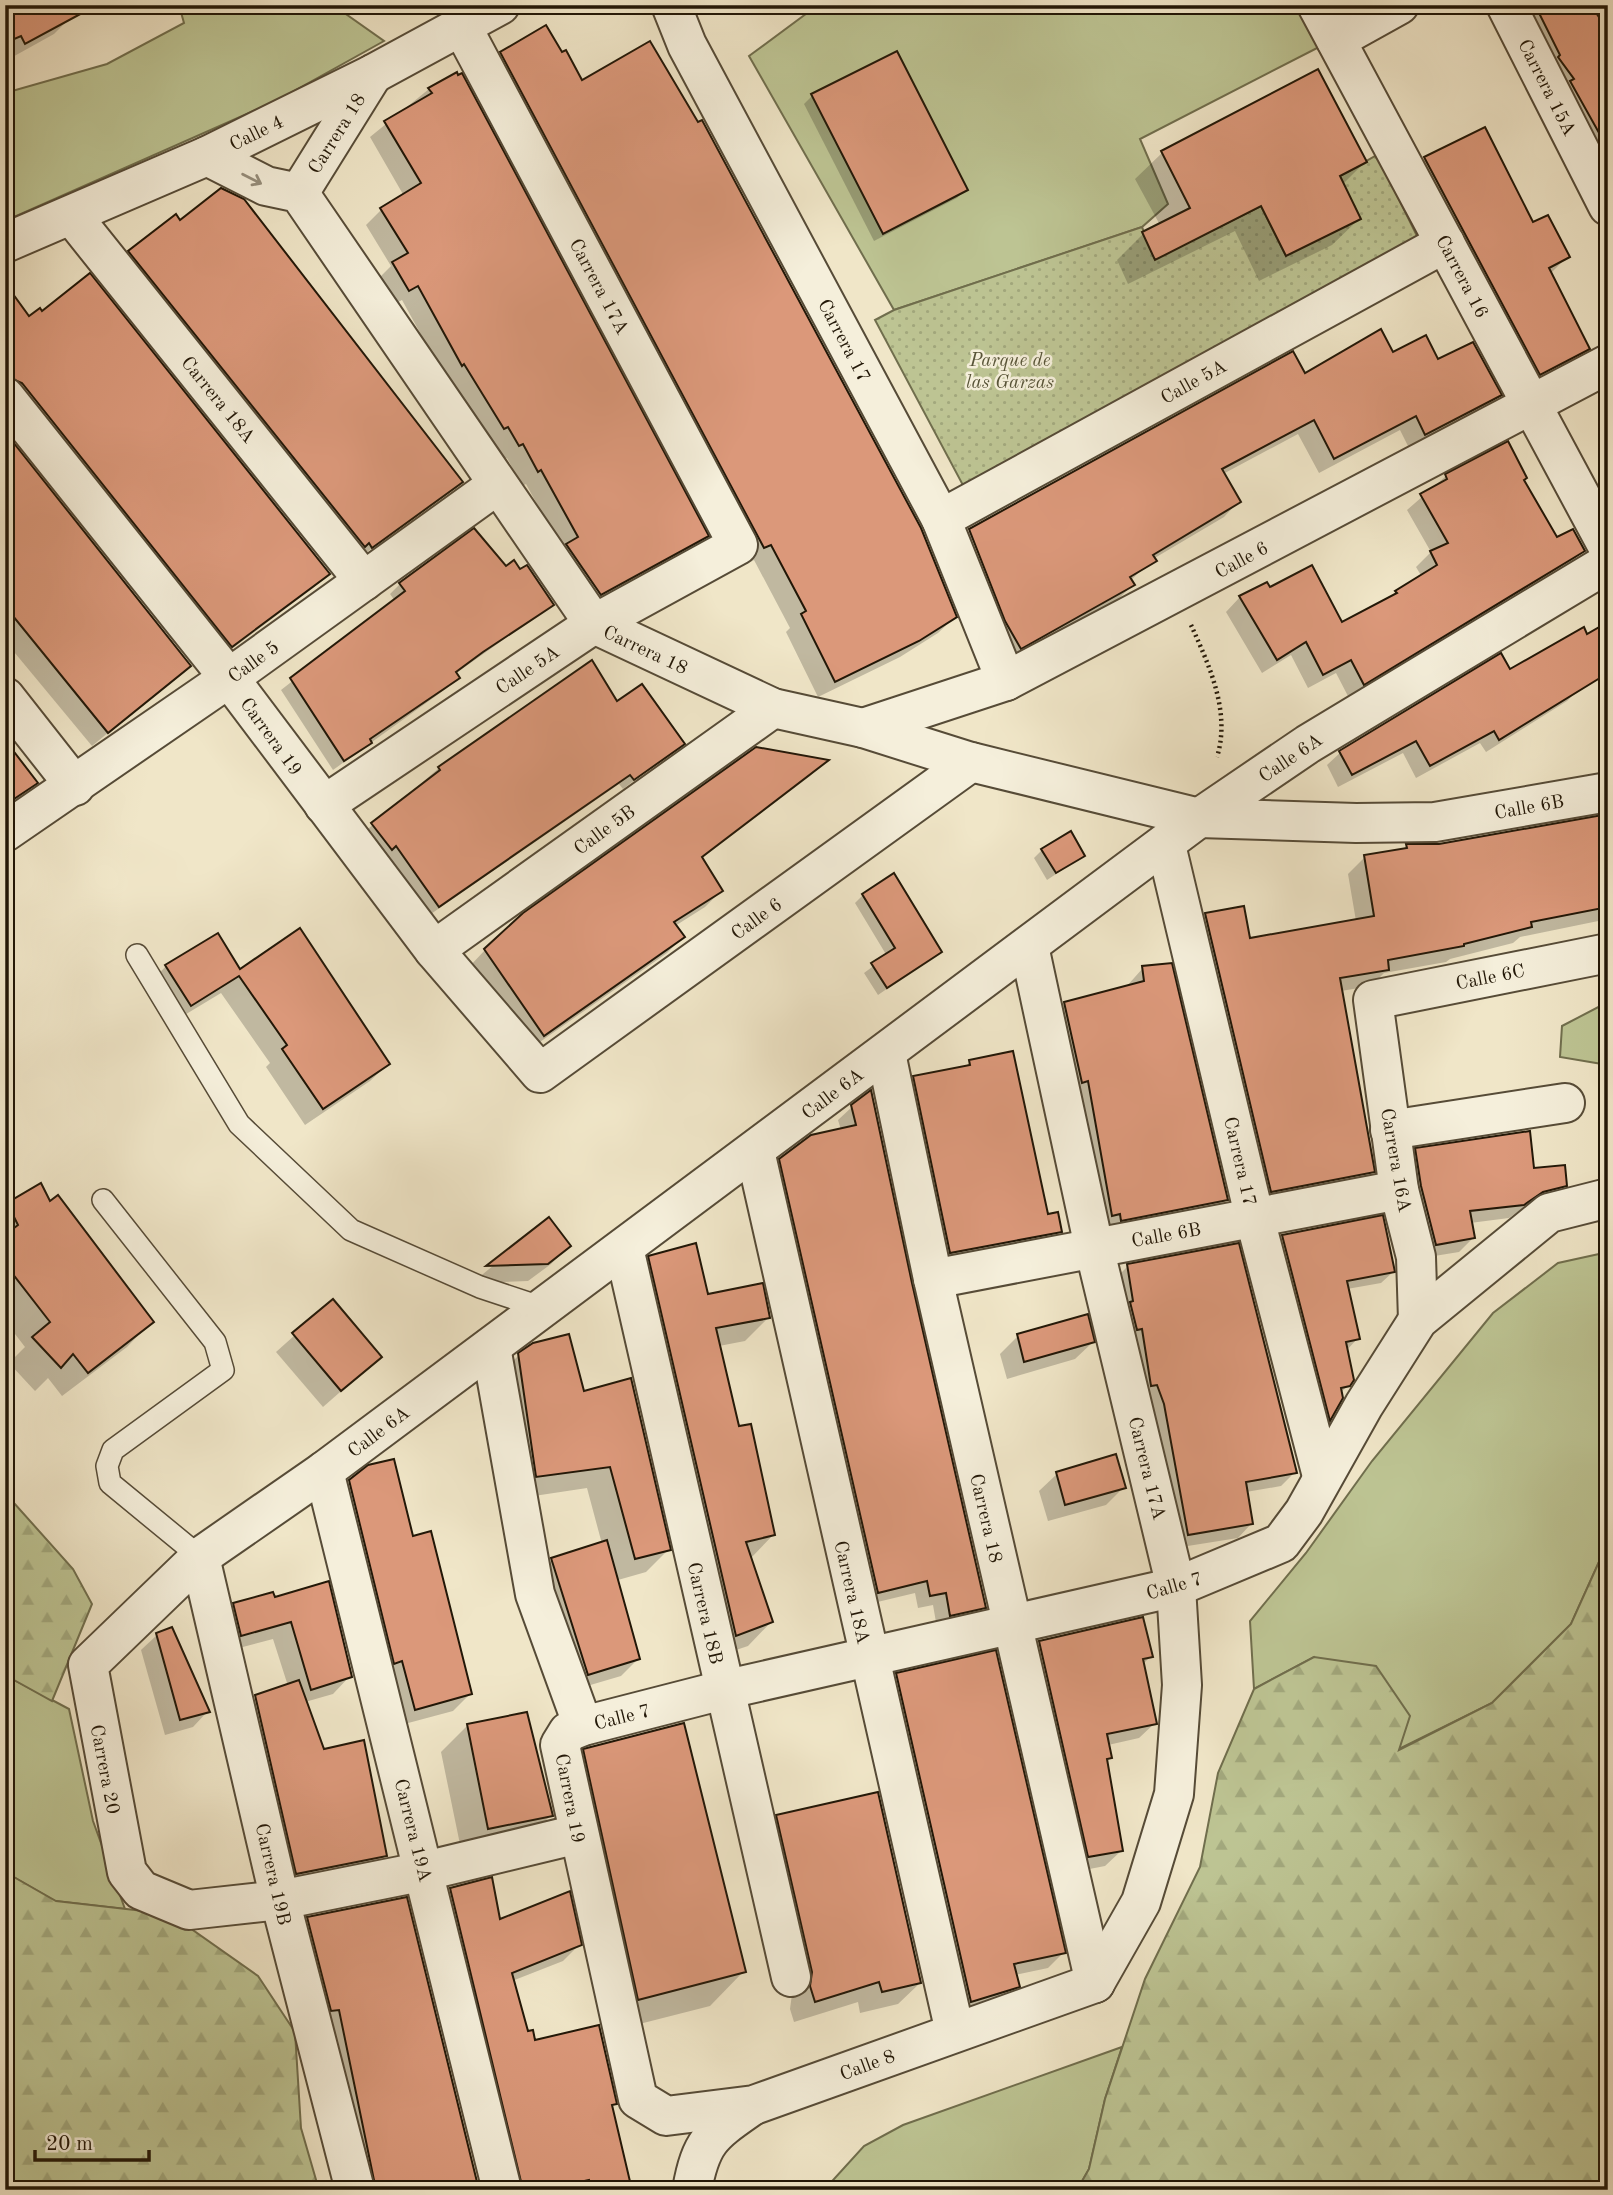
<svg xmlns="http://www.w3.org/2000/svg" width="1613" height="2195" font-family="'Old Standard TT',serif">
  <defs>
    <pattern id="forest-firs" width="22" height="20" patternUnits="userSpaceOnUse" patternTransform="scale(1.75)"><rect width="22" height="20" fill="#bdc493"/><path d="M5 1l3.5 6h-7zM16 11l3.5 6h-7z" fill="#a2a87d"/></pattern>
    <pattern id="park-dots" width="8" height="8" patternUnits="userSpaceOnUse" patternTransform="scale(1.75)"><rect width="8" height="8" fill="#bdc493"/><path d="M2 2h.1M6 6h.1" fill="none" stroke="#a2a87d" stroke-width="1.8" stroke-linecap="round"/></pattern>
  </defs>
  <rect width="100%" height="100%" fill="#f0e6c8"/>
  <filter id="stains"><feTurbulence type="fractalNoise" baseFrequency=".00286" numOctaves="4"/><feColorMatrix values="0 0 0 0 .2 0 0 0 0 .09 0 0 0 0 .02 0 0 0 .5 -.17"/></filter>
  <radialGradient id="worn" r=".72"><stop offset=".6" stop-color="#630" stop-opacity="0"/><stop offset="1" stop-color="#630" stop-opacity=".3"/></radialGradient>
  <g fill="#bdc493" stroke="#706e4d" stroke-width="2">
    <polygon points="179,5 333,5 384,41 276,101 5,221 5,93 107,64 184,23"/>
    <polygon points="818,5 1300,5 1323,45 1140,139 1168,204 1142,227 894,310 749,56"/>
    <polygon points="1608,1002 1608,1065 1560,1057 1562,1026"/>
    <polygon points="1608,1252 1608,1542 1571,1624 1492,1703 1397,1750 1314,1657 1254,1689 1250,1621 1306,1553 1372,1461 1493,1313 1558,1263"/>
    <polygon points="5,1675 69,1709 93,1821 125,1909 55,1901 5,1872"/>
    <polygon points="1122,2047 1105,2099 1089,2169 1077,2190 824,2190 864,2146 903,2125"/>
  </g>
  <g fill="url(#forest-firs)" stroke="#706e4d" stroke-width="2">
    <polygon points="5,1493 73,1569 92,1604 52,1701 5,1675"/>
    <polygon points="1608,1542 1608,2190 1077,2190 1089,2169 1105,2099 1145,1979 1200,1867 1218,1773 1254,1689 1314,1657 1376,1666 1410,1716 1399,1750 1492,1703 1571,1624"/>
    <polygon points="5,1872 56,1901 170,1914 258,1976 295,2032 301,2128 319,2190 5,2190"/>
  </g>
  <polygon fill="url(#park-dots)" stroke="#706e4d" stroke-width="2" points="1377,155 1423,248 965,489 875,320 894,310 1142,227 1155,259 1261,206 1286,256 1340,176"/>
  <g fill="#0003">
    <polygon points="5,5 70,18 54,34 9,59 5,52"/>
    <polygon points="1512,5 1608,5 1608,186"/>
    <polygon points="501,53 697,124 955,617 938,633 900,657 818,697 786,632 790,628 754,560 747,564 485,70"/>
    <polygon points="1318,72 1365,162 1342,185 1359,219 1332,245 1259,281 1235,231 1128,284 1117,260 1143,234 1160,225 1135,179 1162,153"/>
    <polygon points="456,74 706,536 691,551 585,609 562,550 526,484 522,486 507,458 503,460 446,380 402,300 393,305 378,279 391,266 366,225 381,210 404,196 370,137 429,89"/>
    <polygon points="812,96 965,190 957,198 874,241 804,104"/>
    <polygon points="1484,129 1532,225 1567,257 1550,274 1588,348 1562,375 1514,400 1398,185 1425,159"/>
    <polygon points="129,252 461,482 363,555 121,261"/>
    <polygon points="5,305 28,319 328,574 313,588 217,660 5,396"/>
    <polygon points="1393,355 1438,362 1500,395 1484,410 1410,450 1400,430 1319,473 1298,434 1223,474 1239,501 1224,517 1153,559 1130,581 1133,585 1117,600 1005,663 954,546 970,530 1304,376"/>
    <polygon points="5,435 189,666 92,746 5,641"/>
    <polygon points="1446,476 1522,481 1557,539 1583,551 1569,565 1349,698 1336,673 1308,688 1291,655 1262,673 1226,612 1240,597 1269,590 1341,625 1390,599 1422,577 1416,567 1431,552 1407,510"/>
    <polygon points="1608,481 1608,538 1586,498"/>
    <polygon points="506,568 552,605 455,674 457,678 447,688 333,770 281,690 395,601 390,594 400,584"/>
    <polygon points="1587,636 1577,691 1567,701 1486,752 1480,743 1416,778 1403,753 1338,787 1327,765 1341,752"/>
    <polygon points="617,703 682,744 623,789 619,784 428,916 362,834 439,768"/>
    <polygon points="5,743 36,783 5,813"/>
    <polygon points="825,761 810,776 701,859 721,891 705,907 675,926 683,937 667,953 527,1051 469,967 485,950"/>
    <polygon points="1608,816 1608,919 1520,937 1513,943 1450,959 1446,962 1384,973 1371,986 1341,991 1373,1172 1356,1188 1255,1208 1189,931 1205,914 1248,940 1356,921 1348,874 1365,857 1402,851 1406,846 1439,845"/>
    <polygon points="1042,850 1083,856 1047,880 1034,858"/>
    <polygon points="863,895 940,952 878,995 864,973 887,956 855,903"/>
    <polygon points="166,966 240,972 388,1064 370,1081 305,1125 266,1067 270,1063 221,993 173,1022 149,984"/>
    <polygon points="1143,968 1226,1200 1209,1217 1096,1232 1047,1021 1064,1004 1126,987"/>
    <polygon points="970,1062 1047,1216 1060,1232 1045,1247 935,1267 899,1092 914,1077 964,1068"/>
    <polygon points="852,1107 910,1284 984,1607 971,1620 937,1628 933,1605 918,1608 915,1593 865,1605 767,1173 780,1160 841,1130 838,1120"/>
    <polygon points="1416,1150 1532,1170 1565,1185 1551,1199 1527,1205 1509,1218 1470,1223 1473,1238 1459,1252 1422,1258 1402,1164"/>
    <polygon points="8,1204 49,1204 151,1322 127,1347 62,1396 48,1378 35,1391 9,1363 25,1347 5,1321"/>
    <polygon points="549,1220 569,1246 551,1264 528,1281 472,1283"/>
    <polygon points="1283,1236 1393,1272 1381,1283 1347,1289 1358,1338 1346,1351 1349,1385 1340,1393 1329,1420 1319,1430 1271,1248"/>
    <polygon points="649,1258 707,1296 769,1317 745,1341 719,1346 738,1429 773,1535 750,1559 771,1622 748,1646 712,1658 626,1282"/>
    <polygon points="1128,1266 1295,1472 1281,1486 1246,1492 1251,1524 1238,1538 1175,1548 1114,1280"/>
    <polygon points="333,1301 380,1357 323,1407 276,1352"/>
    <polygon points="1018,1336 1093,1342 1075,1359 1007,1379 1000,1354"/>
    <polygon points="519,1355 582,1393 669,1549 646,1572 618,1580 638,1659 621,1676 570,1691 534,1577 552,1560 602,1544 587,1488 514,1499 496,1378"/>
    <polygon points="1057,1474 1124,1487 1106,1505 1048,1521 1039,1491"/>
    <polygon points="350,1481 412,1538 470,1694 453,1711 397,1726 332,1499"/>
    <polygon points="274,1600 350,1676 333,1694 305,1702 323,1751 385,1856 369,1872 280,1890 239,1713 256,1697 288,1686 273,1639 224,1652 216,1622 234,1604"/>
    <polygon points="157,1635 208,1711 193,1727 165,1735 141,1650"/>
    <polygon points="1040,1642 1151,1656 1142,1665 1155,1723 1139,1738 1108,1745 1110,1758 1106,1762 1121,1851 1105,1866 1074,1872 1024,1658"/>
    <polygon points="897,1675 1064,1952 1048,1968 1015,1975 1018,1986 1002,2002 955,2017 881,1691"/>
    <polygon points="526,1714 535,1761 539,1760 551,1815 525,1842 462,1854 441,1752 467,1726"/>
    <polygon points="584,1751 744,1971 710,2006 604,2033 550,1785"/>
    <polygon points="777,1816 920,1983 898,2004 860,2013 858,2002 794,2022 790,2009 792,1994 756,1838"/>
    <polygon points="451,1889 499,1921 580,1944 563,1961 512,1981 527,2033 534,2042 615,2103 611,2107 626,2190 505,2190 434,1905"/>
    <polygon points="308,1919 478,2190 358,2190 292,1935"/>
  </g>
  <g fill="#db987a" stroke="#221707" stroke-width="2">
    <polygon points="5,5 97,5 25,44 21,36 5,43"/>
    <polygon points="1535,5 1591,5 1608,31 1608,149 1570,81 1574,79 1558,57 1560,55"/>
    <polygon points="546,25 562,52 566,50 582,80 650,41 698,122 702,120 921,528 957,617 919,641 835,682 801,614 806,611 771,545 764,548 500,52"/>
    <polygon points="897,51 968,190 883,234 811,94"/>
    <polygon points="1318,69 1367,162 1340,176 1361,219 1286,256 1261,206 1155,260 1142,232 1190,208 1161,151"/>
    <polygon points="457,72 458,75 462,73 709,536 601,595 566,544 578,537 541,470 538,472 523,444 519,446 508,427 504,429 464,364 462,366 418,286 409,291 392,262 408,253 380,208 421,183 384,121 432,93 428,88"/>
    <polygon points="1485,127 1533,222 1548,215 1570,257 1549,268 1590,349 1540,375 1424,157"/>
    <polygon points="221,188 244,199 463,482 372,548 369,543 365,547 128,251 176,214 180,220"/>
    <polygon points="90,273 330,574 232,647 22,383 5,376 5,283 29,316 40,308 42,311"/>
    <polygon points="1381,329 1393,352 1426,335 1438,359 1473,342 1502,395 1425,435 1416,416 1334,459 1314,420 1222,469 1241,502 1153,555 1157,561 1130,577 1135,585 1021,649 1005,621 969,529 1293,351 1305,373"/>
    <polygon points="5,432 191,666 108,733 13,616 5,616"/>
    <polygon points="1508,441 1527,478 1524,480 1557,537 1573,529 1585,551 1364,685 1351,660 1323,675 1306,642 1277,660 1239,596 1267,582 1270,587 1312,565 1342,622 1397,593 1395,591 1437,565 1430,551 1448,543 1420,494 1447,479 1445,474"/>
    <polygon points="474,528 506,566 514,560 520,569 527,565 554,605 483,652 456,672 460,678 370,739 372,743 344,761 290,678 405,591 399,583"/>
    <polygon points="1608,622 1608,673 1499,740 1494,731 1430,766 1416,741 1352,775 1339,751 1501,653 1510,669 1584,627 1587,634"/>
    <polygon points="592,660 617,701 642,684 685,744 634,780 630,775 439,907 396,846 392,850 371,823 440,770 438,767"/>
    <polygon points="5,740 38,783 5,805"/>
    <polygon points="756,747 829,760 702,857 723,891 674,922 685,937 544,1036 484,949 523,913"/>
    <polygon points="1608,814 1608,907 1531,922 1532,927 1464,944 1464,946 1388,960 1389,970 1340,978 1375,1172 1271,1192 1205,913 1244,906 1250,938 1374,916 1364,855 1407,848 1406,844 1439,844"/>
    <polygon points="1071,831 1085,856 1056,873 1041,849"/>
    <polygon points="894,873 942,952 887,988 871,963 895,948 862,894"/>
    <polygon points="300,928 390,1064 323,1109 282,1049 287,1045 239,976 191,1006 165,965 218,933 240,969"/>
    <polygon points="1172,963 1228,1200 1121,1221 1120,1214 1112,1216 1088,1081 1082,1083 1064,1002 1144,981 1142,966"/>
    <polygon points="1013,1051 1048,1214 1058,1212 1062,1232 950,1253 913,1076 970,1065 969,1060"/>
    <polygon points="871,1090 912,1283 986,1608 950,1616 946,1593 930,1596 927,1581 878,1593 779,1159 811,1135 856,1125 851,1105"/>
    <polygon points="1530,1131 1534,1168 1565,1165 1567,1186 1543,1192 1524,1205 1470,1211 1475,1238 1436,1245 1421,1186 1415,1148"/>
    <polygon points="41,1183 50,1201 58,1195 154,1322 88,1373 73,1354 61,1368 32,1337 50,1322 5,1264 5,1235 18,1225 7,1203"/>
    <polygon points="1383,1215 1395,1272 1347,1281 1360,1339 1346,1342 1354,1380 1350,1386 1341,1388 1343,1398 1330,1421 1282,1235"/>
    <polygon points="549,1217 571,1246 548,1264 486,1266"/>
    <polygon points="696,1243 708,1294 763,1283 770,1318 716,1328 739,1426 751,1424 775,1535 746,1542 773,1622 736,1636 648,1256"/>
    <polygon points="1239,1243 1297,1473 1246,1482 1253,1524 1188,1535 1164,1404 1157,1385 1151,1386 1142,1329 1137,1330 1130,1302 1133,1301 1127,1264"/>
    <polygon points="333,1299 382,1357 341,1391 292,1333"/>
    <polygon points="1088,1314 1095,1342 1024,1362 1017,1334"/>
    <polygon points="569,1334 584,1391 631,1378 671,1550 635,1559 610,1467 536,1477 518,1353 533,1343"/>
    <polygon points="1116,1454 1126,1488 1065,1505 1056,1472"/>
    <polygon points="394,1459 413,1536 431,1531 472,1694 415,1710 402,1661 394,1664 349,1480 368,1465"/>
    <polygon points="607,1540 640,1659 588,1675 551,1558"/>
    <polygon points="329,1581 352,1677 311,1690 291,1622 241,1636 233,1603 273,1592 275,1597"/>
    <polygon points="1143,1617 1153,1657 1143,1659 1157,1724 1107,1734 1112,1758 1107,1759 1123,1851 1088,1857 1039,1641"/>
    <polygon points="172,1627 210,1712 180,1720 156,1633"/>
    <polygon points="996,1650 1066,1953 1014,1964 1020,1987 971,2002 896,1673"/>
    <polygon points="299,1680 324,1749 364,1740 387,1856 296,1874 255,1695"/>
    <polygon points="527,1712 553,1816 488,1829 467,1724"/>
    <polygon points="684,1723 746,1972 638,2000 583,1749"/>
    <polygon points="878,1792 921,1983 882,1992 879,1982 815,2002 810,1986 812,1972 776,1815"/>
    <polygon points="492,1877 500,1919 570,1891 582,1945 512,1973 528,2031 533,2030 535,2040 599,2025 617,2104 612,2105 632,2190 591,2190 589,2180 544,2190 523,2190 450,1888"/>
    <polygon points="407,1897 479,2190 376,2190 339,2010 331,2011 307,1917"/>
  </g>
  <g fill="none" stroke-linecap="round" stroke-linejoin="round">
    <g stroke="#564b37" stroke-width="24">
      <g id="lane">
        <polyline points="137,955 239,1124 351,1230 480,1287 543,1308"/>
        <polyline points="103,1200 215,1342 223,1370 113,1450 107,1466 110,1483 200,1557"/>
      </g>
    </g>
    <g stroke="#564b37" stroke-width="42">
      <g id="street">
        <polyline points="671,5 687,45 941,519 1006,681"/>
        <polyline points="1317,5 1608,547"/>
        <polyline points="1506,5 1608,206"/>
        <polyline points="1336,40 1399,5"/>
        <polyline points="207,156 266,186 299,193 594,624 773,708 863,728 971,762 1199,818 1356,823 1435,822 1608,792"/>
        <polyline points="299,193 373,74"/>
        <polyline points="73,217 364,581"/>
        <polyline points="5,243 207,156 373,74 500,5"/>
        <polyline points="5,397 229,678 434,950 540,1073 971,762"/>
        <polyline points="941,519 1445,243"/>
        <polyline points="5,697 75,786"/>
        <polyline points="863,728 1006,681 1608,364"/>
        <polyline points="324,805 594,624 738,545 462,27"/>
        <polyline points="5,832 229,678 497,485"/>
        <polyline points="1166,845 1255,1219 1322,1476"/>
        <polyline points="1029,946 1094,1247 1176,1587 1182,1685 1174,1794 1141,1902 1095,1983"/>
        <polyline points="434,950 773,708"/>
        <polyline points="886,1053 933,1279 1095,1983"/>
        <polyline points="1390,1130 1565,1103"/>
        <polyline points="755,1151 955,2032"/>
        <polyline points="624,1248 791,1977"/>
        <polyline points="933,1279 1399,1190"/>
        <polyline points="1418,1320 1416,1257 1399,1190 1373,1000 1608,953"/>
        <polyline points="491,1347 535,1594 583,1726"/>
        <polyline points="324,1471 502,2190"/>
        <polyline points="200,1557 280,1900 355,2190"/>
        <polyline points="578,1834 425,1871 280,1900 189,1910 141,1890 127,1872 88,1665 200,1557 324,1471 1199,818 1308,744 1608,563"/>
        <polyline points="1095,1983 754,2105 666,2116 638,2099 560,1745 568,1732 583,1726 723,1690 1176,1587 1281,1543 1304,1512 1364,1405 1418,1320 1549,1213 1608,1198"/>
        <path d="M692,2190c9,-50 20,-56 60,-84"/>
      </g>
    </g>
    <path stroke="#221707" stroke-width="4.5" stroke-dasharray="2 3.5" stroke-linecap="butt" d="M1191,625c18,40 40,87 26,132"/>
    <use href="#lane" stroke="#f5efdb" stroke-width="21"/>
    <use href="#street" stroke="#f5efdb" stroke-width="38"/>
  </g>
  <defs><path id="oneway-shaft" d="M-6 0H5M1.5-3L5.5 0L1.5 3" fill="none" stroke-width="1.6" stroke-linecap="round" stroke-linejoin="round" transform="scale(1.75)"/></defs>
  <use stroke="#968e7c" href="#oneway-shaft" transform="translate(252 179) rotate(27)"/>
  <g text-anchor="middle" stroke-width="5" stroke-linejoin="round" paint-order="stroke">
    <g font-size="19" fill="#221707" stroke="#f5efdb">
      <text transform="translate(1548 87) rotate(63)" y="7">Carrera 15A</text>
      <text transform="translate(256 132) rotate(-26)" y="7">Calle 4</text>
      <text transform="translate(336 133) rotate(-58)" y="7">Carrera 18</text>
      <text transform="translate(1463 276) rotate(62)" y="7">Carrera 16</text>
      <text transform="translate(600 286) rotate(62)" y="7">Carrera 17A</text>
      <text transform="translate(845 340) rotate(62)" y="7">Carrera 17</text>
      <text transform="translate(1193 381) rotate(-29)" y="7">Calle 5A</text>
      <text transform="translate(219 399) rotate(51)" y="7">Carrera 18A</text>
      <text transform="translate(1241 559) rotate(-28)" y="7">Calle 6</text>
      <text transform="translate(646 649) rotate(25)" y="7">Carrera 18</text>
      <text transform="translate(253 661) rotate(-36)" y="7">Calle 5</text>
      <text transform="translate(527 669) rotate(-34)" y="7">Calle 5A</text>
      <text transform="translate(272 736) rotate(54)" y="7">Carrera 19</text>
      <text transform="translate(1290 757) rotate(-34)" y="7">Calle 6A</text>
      <text transform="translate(1529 806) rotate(-10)" y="7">Calle 6B</text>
      <text transform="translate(604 829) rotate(-36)" y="7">Calle 5B</text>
      <text transform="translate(756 918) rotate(-36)" y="7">Calle 6</text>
      <text transform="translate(1490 976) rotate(-11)" y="7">Calle 6C</text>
      <text transform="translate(832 1093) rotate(-37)" y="7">Calle 6A</text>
      <text transform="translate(1397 1160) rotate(80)" y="7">Carrera 16A</text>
      <text transform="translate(1241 1161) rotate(77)" y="7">Carrera 17</text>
      <text transform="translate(1166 1234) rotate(-10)" y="7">Calle 6B</text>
      <text transform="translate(378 1431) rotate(-37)" y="7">Calle 6A</text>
      <text transform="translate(1148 1468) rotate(76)" y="7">Carrera 17A</text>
      <text transform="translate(987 1518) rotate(77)" y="7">Carrera 18</text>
      <text transform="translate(1174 1585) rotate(-16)" y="7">Calle 7</text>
      <text transform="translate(853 1592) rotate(77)" y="7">Carrera 18A</text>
      <text transform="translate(706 1613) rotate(77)" y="7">Carrera 18B</text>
      <text transform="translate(622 1716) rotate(-14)" y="7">Calle 7</text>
      <text transform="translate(106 1769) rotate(79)" y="7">Carrera 20</text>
      <text transform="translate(571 1798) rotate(79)" y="7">Carrera 19</text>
      <text transform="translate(414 1830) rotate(76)" y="7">Carrera 19A</text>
      <text transform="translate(274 1874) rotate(77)" y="7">Carrera 19B</text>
      <text transform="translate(867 2064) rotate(-20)" y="7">Calle 8</text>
    </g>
    <g font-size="19" font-style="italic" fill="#585438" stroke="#f5efdb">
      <text x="1010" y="366">Parque de<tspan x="1010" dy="22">las Garzas</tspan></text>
    </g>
  </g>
  <rect width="1613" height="2195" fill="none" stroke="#f0e6c8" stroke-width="28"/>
  <rect x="7" y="7" width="1599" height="2181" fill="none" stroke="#221707" stroke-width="3.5"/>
  <rect x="14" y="14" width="1585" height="2167" fill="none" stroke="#221707" stroke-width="2"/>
  <path d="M35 2150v10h114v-10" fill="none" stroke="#221707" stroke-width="3.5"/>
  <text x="46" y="2150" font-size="21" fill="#221707" stroke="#f5efdb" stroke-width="5" paint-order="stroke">20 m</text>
  <rect width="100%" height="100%" filter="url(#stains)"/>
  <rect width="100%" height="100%" fill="url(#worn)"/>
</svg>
